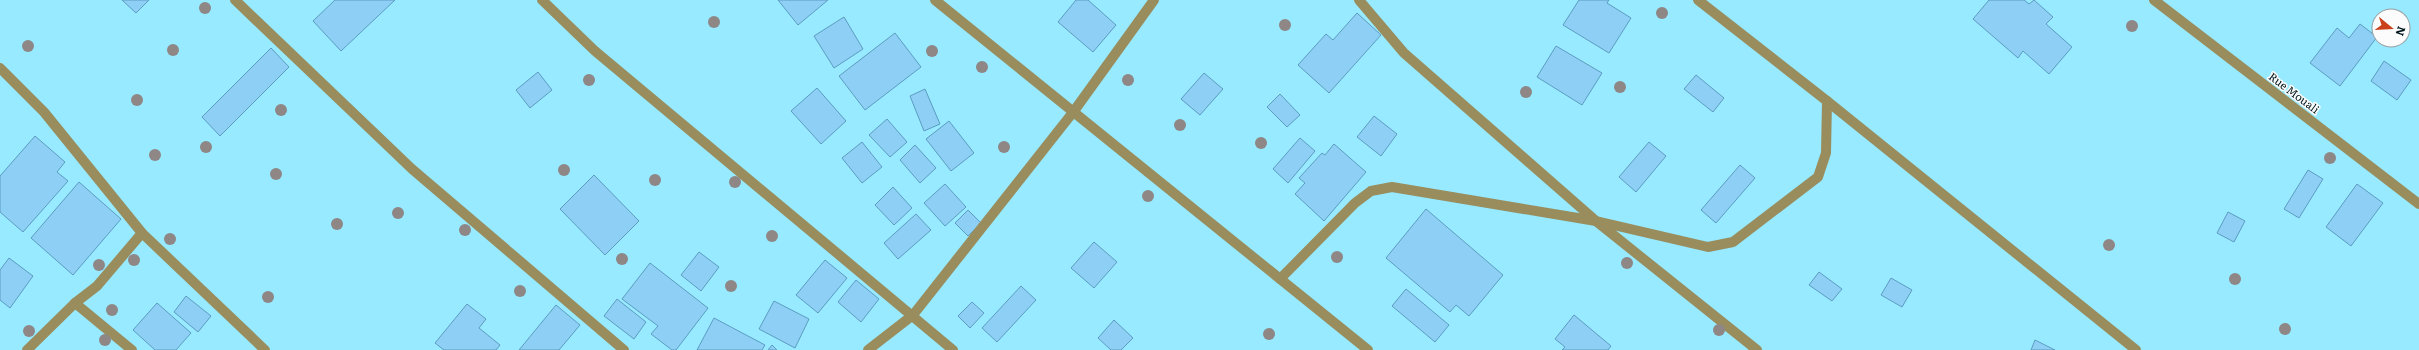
<svg xmlns="http://www.w3.org/2000/svg" width="2419" height="350" font-family="Literata,serif">
  <rect width="100%" height="100%" fill="#97eaff"/>
  <g fill="#8ecff6" stroke="#5c9cc0">
    <polygon points="122,0 149,0 136,13"/>
    <polygon points="335,0 395,0 341,51 313,21"/>
    <polygon points="778,0 828,0 798,25"/>
    <polygon points="1076,0 1088,0 1116,25 1093,52 1058,22"/>
    <polygon points="1579,0 1609,0 1607,3 1631,18 1609,53 1563,25"/>
    <polygon points="1989,0 2024,0 2029,4 2034,0 2053,17 2046,24 2072,47 2049,74 2023,51 2018,58 1973,19"/>
    <polygon points="1357,13 1381,35 1329,93 1298,65 1326,34 1333,40"/>
    <polygon points="844,17 863,49 834,68 814,36"/>
    <polygon points="2360,24 2377,37 2340,86 2310,63 2337,28 2349,38"/>
    <polygon points="895,33 921,67 865,110 839,76"/>
    <polygon points="1556,46 1602,73 1582,105 1537,77"/>
    <polygon points="271,48 289,67 220,136 202,117"/>
    <polygon points="2384,61 2411,80 2397,100 2371,81"/>
    <polygon points="538,72 552,90 530,108 516,90"/>
    <polygon points="1204,73 1223,89 1200,115 1181,99"/>
    <polygon points="1696,75 1724,98 1713,112 1684,89"/>
    <polygon points="817,88 846,121 821,144 791,111"/>
    <polygon points="925,89 940,124 924,131 910,96"/>
    <polygon points="1280,94 1300,115 1287,127 1267,107"/>
    <polygon points="1374,116 1397,134 1381,156 1357,137"/>
    <polygon points="887,119 907,142 890,157 869,135"/>
    <polygon points="949,121 974,153 951,171 926,139"/>
    <polygon points="35,136 65,162 57,172 68,181 23,232 0,212 0,176"/>
    <polygon points="1300,138 1315,151 1288,183 1273,169"/>
    <polygon points="862,142 882,167 862,183 842,158"/>
    <polygon points="1649,142 1666,156 1636,192 1619,177"/>
    <polygon points="1334,144 1366,172 1324,221 1295,194 1305,183 1299,178 1322,153 1325,155"/>
    <polygon points="915,145 936,168 920,183 900,160"/>
    <polygon points="1740,165 1755,178 1716,223 1701,210"/>
    <polygon points="2308,170 2323,179 2299,218 2284,209"/>
    <polygon points="594,175 639,221 605,255 560,209"/>
    <polygon points="79,182 121,219 73,275 31,238"/>
    <polygon points="945,184 966,207 945,226 924,203"/>
    <polygon points="2357,184 2383,203 2351,246 2326,227"/>
    <polygon points="893,187 912,208 894,225 875,205"/>
    <polygon points="1426,209 1503,275 1469,316 1456,305 1450,312 1386,258"/>
    <polygon points="968,210 981,223 968,236 955,223"/>
    <polygon points="2228,212 2245,221 2234,242 2217,233"/>
    <polygon points="916,214 931,230 898,259 884,243"/>
    <polygon points="1094,242 1117,262 1094,288 1071,268"/>
    <polygon points="699,252 719,267 701,291 681,275"/>
    <polygon points="9,258 33,276 10,308 0,300 0,270"/>
    <polygon points="825,260 847,278 818,313 796,295"/>
    <polygon points="650,263 708,308 676,350 672,350 651,334 658,326 622,299"/>
    <polygon points="1819,272 1842,289 1832,301 1809,285"/>
    <polygon points="1891,278 1912,290 1902,307 1881,295"/>
    <polygon points="856,280 879,299 861,322 838,302"/>
    <polygon points="1021,286 1036,300 997,342 982,328"/>
    <polygon points="1406,289 1449,325 1435,342 1392,306"/>
    <polygon points="186,296 211,316 198,332 174,312"/>
    <polygon points="617,299 646,322 634,339 604,316"/>
    <polygon points="774,301 809,319 795,348 759,329"/>
    <polygon points="972,302 984,313 970,328 958,316"/>
    <polygon points="157,303 191,333 176,350 155,350 133,330"/>
    <polygon points="467,304 486,319 479,328 500,345 496,350 444,350 435,343"/>
    <polygon points="556,305 580,325 559,350 519,350"/>
    <polygon points="1574,315 1611,346 1608,350 1562,350 1565,347 1555,339"/>
    <polygon points="714,318 765,345 762,350 697,350"/>
    <polygon points="1114,320 1133,338 1121,350 1111,350 1098,338"/>
    <polygon points="2035,340 2055,350 2031,350"/>
    <polygon points="772,345 777,350 768,350"/>
  </g>
  <g fill="none" stroke-linecap="round" stroke-linejoin="round">
    <g stroke="#998d5e" stroke-width="10">
      <polyline points="235,0 412,169 624,350"/>
      <polyline points="542,0 595,51 953,350"/>
      <polyline points="935,0 1368,350"/>
      <polyline points="1359,0 1404,53 1596,221 1757,350"/>
      <polyline points="1698,0 1827,101 2136,350"/>
      <polyline points="2154,0 2419,204"/>
      <polyline points="0,68 44,112 142,233 265,350"/>
      <polyline points="1280,279 1355,203 1371,191 1392,187 1596,221 1708,247 1733,242 1818,177 1826,153 1827,101"/>
      <polyline points="75,303 132,350"/>
      <polyline points="27,350 75,303 97,286 142,233"/>
      <polyline points="868,350 913,315 1074,111 1154,0"/>
    </g>
  </g>
  <g fill="#8e8785">
    <circle cx="205" cy="8" r="6"/>
    <circle cx="1662" cy="13" r="6"/>
    <circle cx="714" cy="22" r="6"/>
    <circle cx="1285" cy="25" r="6"/>
    <circle cx="2132" cy="26" r="6"/>
    <circle cx="28" cy="46" r="6"/>
    <circle cx="173" cy="50" r="6"/>
    <circle cx="932" cy="51" r="6"/>
    <circle cx="982" cy="67" r="6"/>
    <circle cx="589" cy="80" r="6"/>
    <circle cx="1128" cy="80" r="6"/>
    <circle cx="1620" cy="87" r="6"/>
    <circle cx="1526" cy="92" r="6"/>
    <circle cx="137" cy="100" r="6"/>
    <circle cx="281" cy="110" r="6"/>
    <circle cx="1180" cy="125" r="6"/>
    <circle cx="1261" cy="143" r="6"/>
    <circle cx="206" cy="147" r="6"/>
    <circle cx="1004" cy="147" r="6"/>
    <circle cx="155" cy="155" r="6"/>
    <circle cx="2330" cy="158" r="6"/>
    <circle cx="564" cy="170" r="6"/>
    <circle cx="276" cy="174" r="6"/>
    <circle cx="655" cy="180" r="6"/>
    <circle cx="735" cy="182" r="6"/>
    <circle cx="1148" cy="196" r="6"/>
    <circle cx="398" cy="213" r="6"/>
    <circle cx="337" cy="224" r="6"/>
    <circle cx="465" cy="230" r="6"/>
    <circle cx="772" cy="236" r="6"/>
    <circle cx="170" cy="239" r="6"/>
    <circle cx="2109" cy="245" r="6"/>
    <circle cx="1337" cy="257" r="6"/>
    <circle cx="622" cy="259" r="6"/>
    <circle cx="134" cy="260" r="6"/>
    <circle cx="1627" cy="263" r="6"/>
    <circle cx="99" cy="265" r="6"/>
    <circle cx="2235" cy="279" r="6"/>
    <circle cx="731" cy="286" r="6"/>
    <circle cx="520" cy="291" r="6"/>
    <circle cx="268" cy="297" r="6"/>
    <circle cx="112" cy="310" r="6"/>
    <circle cx="2285" cy="329" r="6"/>
    <circle cx="1719" cy="330" r="6"/>
    <circle cx="29" cy="331" r="6"/>
    <circle cx="1269" cy="334" r="6"/>
    <circle cx="105" cy="340" r="6"/>
  </g>
  <g text-anchor="middle" stroke-width="3" stroke-linejoin="round" paint-order="stroke">
    <g font-size="11" fill="#00171d" stroke="#fcfcfc">
      <text transform="translate(2294 93) rotate(37)" y="4">Rue Mouali</text>
    </g>
  </g>
  <g transform="translate(2391 28) rotate(108)"><circle r="19" fill="#fcfcfc" stroke="#97a0a3"/>
  <path d="M0-3L7 15L0 10L-7 15Z" fill="#ca401b"/>
  <text y="-6" font-size="11" font-weight="bold" text-anchor="middle" fill="#00171d">N</text>
  </g>
</svg>
